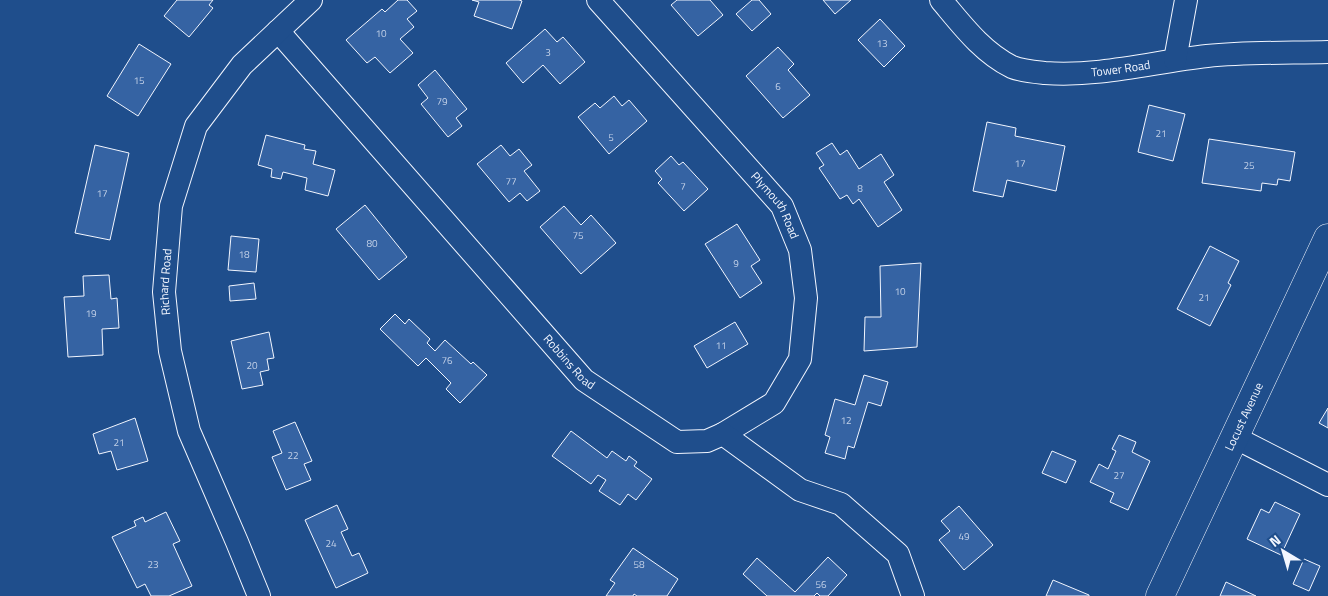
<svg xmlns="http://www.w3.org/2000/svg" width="1328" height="596" font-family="'Titillium Web',sans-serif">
  <rect width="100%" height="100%" fill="#1f4e8c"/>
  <g fill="#3563a3" stroke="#f2f6ff">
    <polygon points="177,0 213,0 209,5 213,8 189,37 164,16"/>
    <polygon points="398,0 407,0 417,11 407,19 414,27 400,39 413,53 390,73 375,57 367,63 346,40 382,9 385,12"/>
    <polygon points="472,0 519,0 522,1 512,29 474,16 479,2"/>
    <polygon points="677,0 710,0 723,15 698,36 671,5"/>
    <polygon points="752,0 759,0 771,14 752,31 736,14"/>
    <polygon points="823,0 851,0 835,14"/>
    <polygon points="880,19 905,46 884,67 858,40"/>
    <polygon points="545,29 557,42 563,37 585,62 560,84 543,65 523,83 506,63"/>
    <polygon points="139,44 171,64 138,116 107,96"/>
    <polygon points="778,47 794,64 788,70 810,95 783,118 746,76"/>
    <polygon points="435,70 467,109 456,118 462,126 448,137 421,104 428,98 418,85"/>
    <polygon points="614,96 622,106 629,100 647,121 609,154 578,117 595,103 600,108"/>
    <polygon points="1149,105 1185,114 1173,161 1138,152"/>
    <polygon points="987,122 1016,128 1015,136 1065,146 1056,191 1007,180 1003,197 973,191"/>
    <polygon points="266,135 305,145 304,149 316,151 313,164 335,170 328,196 305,190 307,178 283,172 281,179 271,177 272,169 258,165"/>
    <polygon points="1209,139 1295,152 1290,181 1278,179 1277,185 1262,183 1261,191 1202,183"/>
    <polygon points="832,143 840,155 847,150 859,169 881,154 894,175 884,182 902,210 878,227 859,199 853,204 847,195 840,199 819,168 824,165 816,153"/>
    <polygon points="95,145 129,153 110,240 75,233"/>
    <polygon points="501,145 510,156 519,149 532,165 524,171 540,191 527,201 520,193 509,202 477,164"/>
    <polygon points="671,156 679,165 683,162 708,189 684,211 658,183 662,179 655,171"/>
    <polygon points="365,205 407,257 379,280 336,229"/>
    <polygon points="564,206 581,225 591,215 616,243 581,274 540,227"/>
    <polygon points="737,224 760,260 751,266 762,283 740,298 705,244"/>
    <polygon points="231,236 259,239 256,272 228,270"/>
    <polygon points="1210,246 1239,261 1228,283 1231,285 1210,326 1177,309"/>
    <polygon points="921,263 917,347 864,351 865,317 881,317 880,266"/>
    <polygon points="109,275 111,299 117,298 119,328 102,329 103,355 68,357 64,297 84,296 83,276"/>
    <polygon points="254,283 256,299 230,301 229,286"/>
    <polygon points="395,314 405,324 409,319 430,339 427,343 435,351 445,340 471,364 473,362 487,375 460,403 446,389 451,383 426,358 418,366 380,329"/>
    <polygon points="735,322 748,344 707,368 694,346"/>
    <polygon points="269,332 274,358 267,359 269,370 260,372 263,385 242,389 231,341"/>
    <polygon points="864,375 888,382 881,406 868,402 854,448 848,446 845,459 825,453 830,437 825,435 835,399 855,405"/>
    <polygon points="1328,408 1328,428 1319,423"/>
    <polygon points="135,418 148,461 117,470 111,451 99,454 93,434"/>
    <polygon points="295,422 312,461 304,464 311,480 286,490 272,457 282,453 273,431"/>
    <polygon points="571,431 607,458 612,451 626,461 629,456 637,462 634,466 652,479 636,500 628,494 620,505 599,491 606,480 598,475 591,484 552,456"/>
    <polygon points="1119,435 1136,442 1132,452 1150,461 1128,510 1110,502 1114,493 1090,482 1099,464 1108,469 1116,451 1112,449"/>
    <polygon points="1052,451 1076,461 1066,483 1042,473"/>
    <polygon points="1275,502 1300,514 1281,555 1247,539 1261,509 1269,513"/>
    <polygon points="337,505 348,529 341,532 352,556 359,553 368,573 336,588 305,520"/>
    <polygon points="959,506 993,545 964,570 939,540 950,531 941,521"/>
    <polygon points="166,512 180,541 173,544 192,586 169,596 151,596 145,584 137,588 112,537 136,526 134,521 143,517 145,522"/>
    <polygon points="633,548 678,579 667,596 637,596 634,594 633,596 606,596 615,583 610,580"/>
    <polygon points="828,557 847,575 828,596 820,596 817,593 814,596 767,596 743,574 757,558 795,592"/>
    <polygon points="1304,559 1320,566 1309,591 1293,584"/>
    <polygon points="1053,580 1089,595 1089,596 1046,596"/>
    <polygon points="1226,582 1256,596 1220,596"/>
  </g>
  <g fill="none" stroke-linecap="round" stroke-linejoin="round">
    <g stroke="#f2f6ff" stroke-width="24">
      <g id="minor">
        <path id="s1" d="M598,0l184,206 18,44 6,48 -6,61 -26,44 -51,31"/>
        <path id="s2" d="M941,0c21,25 41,52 71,67 10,4 23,5 33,6 55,4 108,-11 162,-17 40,-4 81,-3 121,-4"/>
        <path id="s3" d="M278,31l306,349 93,62 30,-1 16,-7 77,56 41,14 57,50 15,42"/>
        <polyline points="1175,60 1186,0"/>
        <polyline points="1234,437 1328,485"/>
        <path id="s4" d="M259,596l-22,-54 -48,-111 -19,-80 -6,-59 7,-86 25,-80 46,-61 69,-65"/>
      </g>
    </g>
    <g stroke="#f2f6ff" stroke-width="29">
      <g id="tertiary">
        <path id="s5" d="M1160,596l168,-358"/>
      </g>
    </g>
    <use href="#minor" stroke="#1f4e8c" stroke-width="22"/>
    <use href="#tertiary" stroke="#1f4e8c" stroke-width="28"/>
  </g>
  <g text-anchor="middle" stroke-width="4" stroke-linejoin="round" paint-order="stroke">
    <g font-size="10" fill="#c3d1e8">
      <text x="381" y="37">10</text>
      <text x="882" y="47">13</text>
      <text x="548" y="56">3</text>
      <text x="139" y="84">15</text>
      <text x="778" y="90">6</text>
      <text x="442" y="105">79</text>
      <text x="1161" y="137">21</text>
      <text x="611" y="141">5</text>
      <text x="1020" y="167">17</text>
      <text x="1249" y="169">25</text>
      <text x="511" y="185">77</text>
      <text x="683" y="190">7</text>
      <text x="860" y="192">8</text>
      <text x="102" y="197">17</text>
      <text x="578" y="239">75</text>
      <text x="372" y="247">80</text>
      <text x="244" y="258">18</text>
      <text x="736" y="267">9</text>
      <text x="900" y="295">10</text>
      <text x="1204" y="301">21</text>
      <text x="91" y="317">19</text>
      <text x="721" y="349">11</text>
      <text x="447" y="364">76</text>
      <text x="252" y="369">20</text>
      <text x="846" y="424">12</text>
      <text x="119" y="446">21</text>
      <text x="293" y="459">22</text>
      <text x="1119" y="479">27</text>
      <text x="964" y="540">49</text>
      <text x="331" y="547">24</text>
      <text x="153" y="568">23</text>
      <text x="639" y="568">58</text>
      <text x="821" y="588">56</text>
    </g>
    <g font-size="12" fill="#f2f6ff" stroke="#1f4e8c">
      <text dy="4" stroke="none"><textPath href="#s2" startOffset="208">Tower Road</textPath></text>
      <text dy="4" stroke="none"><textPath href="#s1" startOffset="272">Plymouth Road</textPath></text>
      <text dy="4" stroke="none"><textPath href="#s4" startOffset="331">Richard Road</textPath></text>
      <text dy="4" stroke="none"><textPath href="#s3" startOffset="441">Robbins Road</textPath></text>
      <text dy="4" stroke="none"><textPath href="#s5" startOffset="198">Locust Avenue</textPath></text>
    </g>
  </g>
  <g transform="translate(1283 551) rotate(322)" stroke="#1f4e8c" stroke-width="4" paint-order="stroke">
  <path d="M0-4L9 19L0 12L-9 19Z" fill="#f2f6ff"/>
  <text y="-8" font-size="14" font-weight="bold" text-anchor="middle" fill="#f2f6ff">N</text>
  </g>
</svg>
